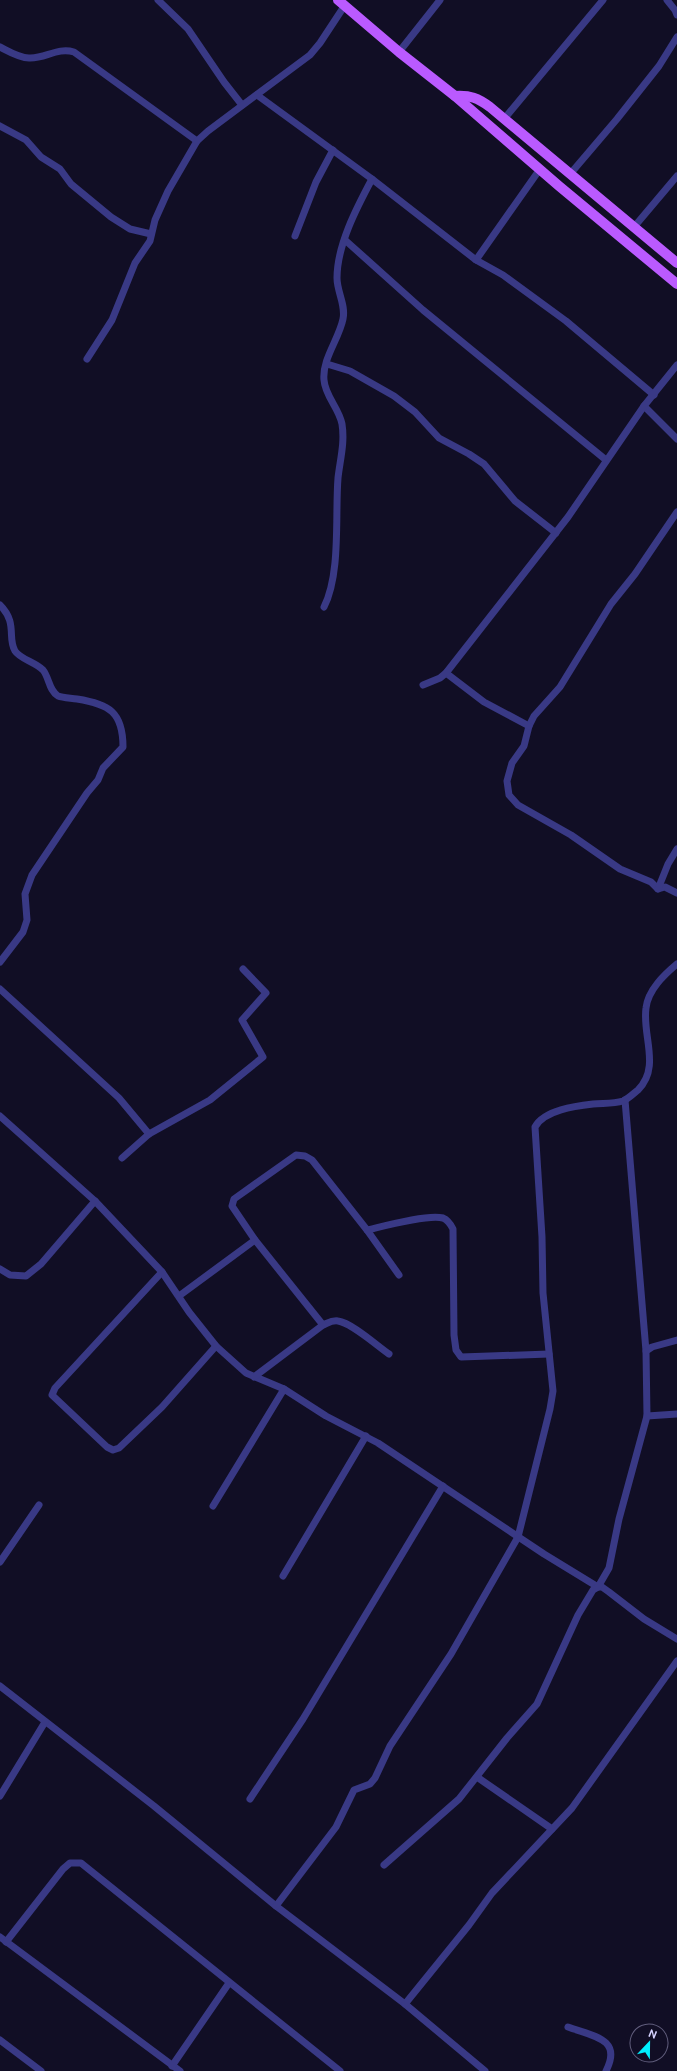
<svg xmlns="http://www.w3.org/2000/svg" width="677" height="2071" font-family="Ubuntu,sans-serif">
  <rect width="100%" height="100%" fill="#110e25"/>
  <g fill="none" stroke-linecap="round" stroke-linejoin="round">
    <g stroke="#393985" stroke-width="7">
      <polyline points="158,0 188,29 224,82 242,105"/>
      <polyline points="667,0 675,10 677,15"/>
      <path d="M0,47c8,4 19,11 29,11 16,1 28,-11 45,-6l123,89"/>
      <polyline points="399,52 440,0"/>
      <polyline points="257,95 372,179 476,260 503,275 566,321 654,395"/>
      <polyline points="504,119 603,0"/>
      <polyline points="0,126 26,140 41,157 60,169 71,184 111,217 130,229 151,234"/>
      <polyline points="571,173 617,119 659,66 677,37"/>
      <polyline points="634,227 677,176"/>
      <polyline points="295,236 316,182 333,150"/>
      <polyline points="345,240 423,310 606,460"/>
      <polyline points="476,260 540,169"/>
      <polyline points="87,359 112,320 135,263 150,241 155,220 168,191 197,141 208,131 310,55 320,43 345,5"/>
      <polyline points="327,364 350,371 394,396 415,412 439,438 469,454 484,464 515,501 556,533"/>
      <polyline points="644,406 677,439"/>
      <polyline points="677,512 635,574 611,604 560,687 534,716 529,726 524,746 512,763 507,781 509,795 518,805 571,835 620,869 651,882 658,889 665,887 677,893"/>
      <path d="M0,605c18,18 7,33 15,46 5,8 20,11 28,19 6,7 6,21 15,26 5,2 13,2 19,3 32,5 46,13 46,48l-20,21 -5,12 -11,13 -55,82 -7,19 2,26 -4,12 -23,30"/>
      <path d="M324,607c17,-34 11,-91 14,-129 2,-18 7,-35 4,-54 -3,-16 -17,-28 -18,-44 -2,-21 15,-41 19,-61 3,-14 -6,-27 -6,-41 0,-33 20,-71 35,-99"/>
      <polyline points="446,673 484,702 529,726"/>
      <polyline points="423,685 440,678 446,673 568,517 644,406 677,365"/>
      <polyline points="658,889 668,864 677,849"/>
      <polyline points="0,989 119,1098 149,1134"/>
      <polyline points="625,1100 646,1351"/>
      <polyline points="0,1116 95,1201 162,1272 189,1312 216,1346 246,1373 284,1389 326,1416 378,1443 544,1554 598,1587 602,1587 609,1592 644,1619 677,1639"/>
      <polyline points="122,1158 149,1134 210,1100 263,1057 242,1020 266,993 243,969"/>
      <path d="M367,1230c17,-4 61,-16 76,-12 5,2 8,7 10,11l1,106 2,15 5,7 88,-3"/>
      <polyline points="0,1269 10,1275 26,1276 41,1264 95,1201"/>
      <polyline points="162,1272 55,1388 52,1395 107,1447 113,1450 119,1448 162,1407 216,1346"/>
      <polyline points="179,1296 255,1240"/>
      <path d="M323,1325c5,-2 9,-5 15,-4 14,2 38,24 51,33"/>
      <polyline points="254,1377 323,1325 255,1240 232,1206 234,1199 296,1155 305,1156 312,1160 367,1230 399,1275"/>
      <polyline points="647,1416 677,1414"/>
      <polyline points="213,1506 284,1389"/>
      <polyline points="0,1562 39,1505"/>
      <polyline points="283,1576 366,1436"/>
      <polyline points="0,1686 154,1806 276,1906 405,2004 485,2071"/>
      <polyline points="477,1777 552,1829"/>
      <polyline points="0,1796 45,1722"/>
      <polyline points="250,1799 303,1719 443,1486"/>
      <polyline points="384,1865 459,1799 507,1738 537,1704 578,1615 593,1590 598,1587 609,1568 619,1519 647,1416 646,1351 652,1347 677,1340"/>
      <path d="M276,1906l60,-79 18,-37 16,-6 5,-6 15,-32 61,-92 67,-117 32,-128 3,-18 -10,-98 -1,-56 -7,-110c9,-17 41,-21 58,-23 10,-1 20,0 30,-3 5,-2 11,-8 15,-11 23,-23 4,-54 8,-82 2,-18 18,-33 31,-44"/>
      <polyline points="0,1937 180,2071"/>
      <polyline points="6,1942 63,1869 70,1863 81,1863 340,2071"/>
      <polyline points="405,2004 469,1925 492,1893 572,1808 677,1661"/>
      <path d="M568,2027c24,9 55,11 38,44"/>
      <polyline points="0,2040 41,2071"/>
      <polyline points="172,2066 229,1983"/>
    </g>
    <g stroke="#ba5aff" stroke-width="10">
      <polyline points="338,0 399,52 455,96 559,186 677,284"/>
      <path d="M455,96c15,-1 23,2 35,11l187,156"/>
    </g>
  </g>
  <g transform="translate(649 2043) rotate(22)"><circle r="19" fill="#110e25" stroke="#605d7c"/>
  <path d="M0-3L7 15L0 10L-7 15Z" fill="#00effe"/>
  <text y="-6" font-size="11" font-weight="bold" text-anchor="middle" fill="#d6d3ff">N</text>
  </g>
</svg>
